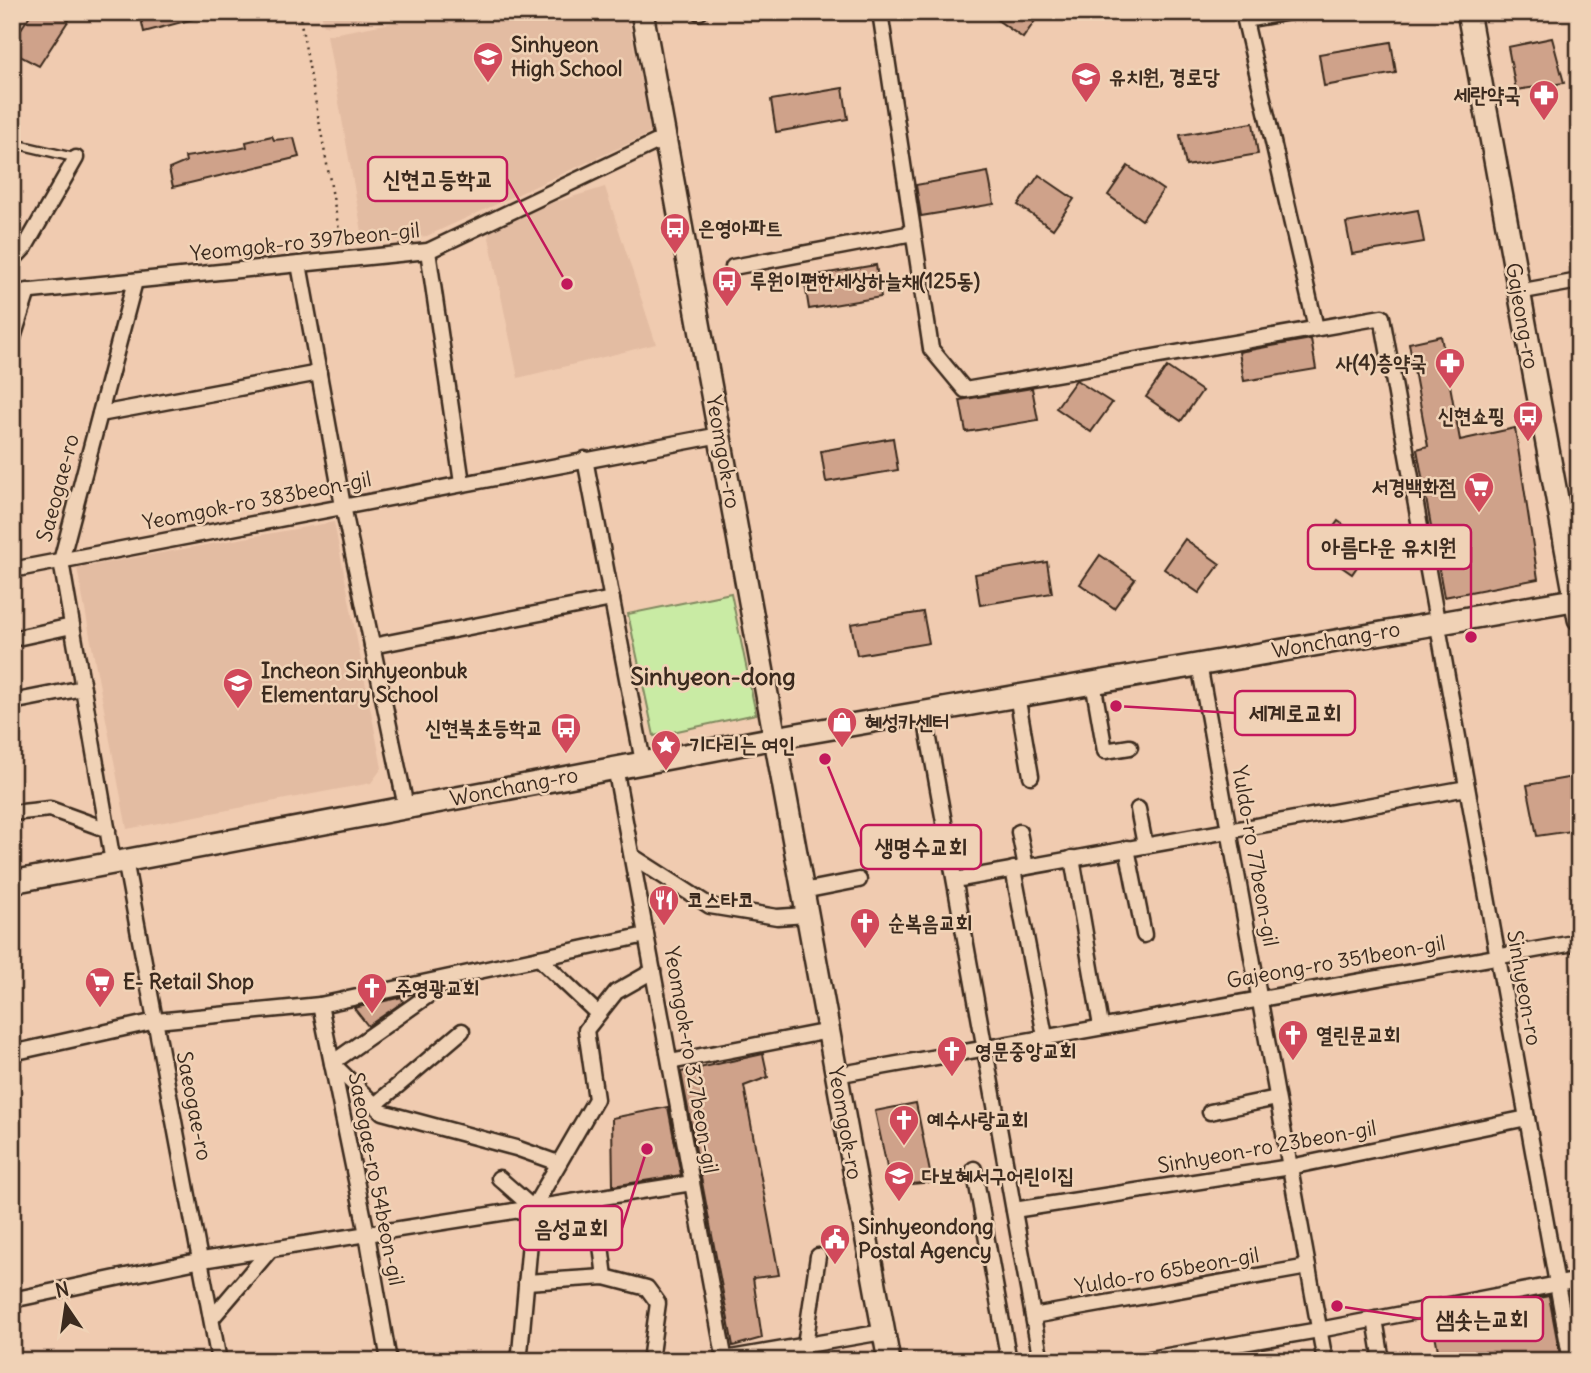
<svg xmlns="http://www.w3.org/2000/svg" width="1591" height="1373" font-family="Delius,'Poor Story',sans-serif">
  <rect width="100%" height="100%" fill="#f0cbb0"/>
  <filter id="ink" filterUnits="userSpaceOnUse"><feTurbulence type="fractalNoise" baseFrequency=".0143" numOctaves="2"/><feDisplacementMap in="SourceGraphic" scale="14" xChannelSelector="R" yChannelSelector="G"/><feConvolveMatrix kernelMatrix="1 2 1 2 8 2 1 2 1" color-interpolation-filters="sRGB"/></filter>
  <g filter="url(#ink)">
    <g fill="#e3bca2">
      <polygon points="321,12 395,12 324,26"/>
      <polygon points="449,12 627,12 651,133 427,236 364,243 327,35"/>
      <polygon points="605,187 656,344 518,378 486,223"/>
      <polygon points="334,522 382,768 371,783 127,829 77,568"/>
    </g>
    <polygon fill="#c9eba4" stroke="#828a61" stroke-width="2" points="731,593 756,714 654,736 628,614"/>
    <g fill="#cfa28a" stroke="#3b2a1e" stroke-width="2">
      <polygon points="32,12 74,12 39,66 12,52 12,28 19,32"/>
      <polygon points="148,12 201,12 201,17 144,32 140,14"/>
      <polygon points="986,12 1041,12 1023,38"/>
      <polygon points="1552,38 1564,83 1516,90 1508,47"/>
      <polygon points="1391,42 1396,73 1324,86 1319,54"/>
      <polygon points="843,88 848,119 776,132 771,100"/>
      <polygon points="1253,123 1258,154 1186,166 1180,135"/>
      <polygon points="272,136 274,140 294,138 299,157 173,187 169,169 186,162 185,157 238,149 247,147 246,142"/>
      <polygon points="1128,166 1163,190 1142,220 1108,195"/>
      <polygon points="988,172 994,204 921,216 916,185"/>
      <polygon points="1039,175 1074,199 1053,229 1018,205"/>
      <polygon points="1418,210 1424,242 1352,254 1346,223"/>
      <polygon points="876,265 881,297 809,309 804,277"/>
      <polygon points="1441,336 1460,440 1515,428 1538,579 1444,597 1417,449 1428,446 1409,343"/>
      <polygon points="1311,339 1316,369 1244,381 1239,352"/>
      <polygon points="1167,367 1202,391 1181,421 1146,397"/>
      <polygon points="1076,380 1112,403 1091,432 1056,408"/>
      <polygon points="1032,388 1038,420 966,432 960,400"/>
      <polygon points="893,438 898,470 826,482 821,451"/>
      <polygon points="1338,521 1372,545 1352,574 1317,550"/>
      <polygon points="1185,539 1220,564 1199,593 1164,569"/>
      <polygon points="1100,555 1135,579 1114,608 1080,584"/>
      <polygon points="1047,562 1052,593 980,605 975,574"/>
      <polygon points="923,612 929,643 857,655 851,624"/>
      <polygon points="1579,776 1579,830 1537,836 1527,785"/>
      <polygon points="402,997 403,1002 368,1026 354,1008"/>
      <polygon points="763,1054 768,1077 744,1086 779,1275 753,1278 762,1338 733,1346 681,1072"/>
      <polygon points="916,1103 932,1182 891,1186 875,1111"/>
      <polygon points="668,1107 681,1175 613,1186 612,1118"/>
      <polygon points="1549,1296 1561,1361 1440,1361 1432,1318"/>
    </g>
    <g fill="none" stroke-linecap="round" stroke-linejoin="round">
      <g stroke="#3b2a1e" stroke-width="12">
        <polyline id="lane" points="12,143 76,158"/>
      </g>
      <g stroke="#3b2a1e" stroke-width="19">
        <g id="street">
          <polyline points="699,12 700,12"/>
          <polyline points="880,12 931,349 965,390 1382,317 1571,1361"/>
          <polyline points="1243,12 1316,328"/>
          <polyline points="1245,20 1290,12"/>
          <polyline points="428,251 462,483"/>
          <polyline points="12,261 25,247 76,158"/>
          <polyline points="299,264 343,506 406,807"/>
          <polyline points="733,267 913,233"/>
          <polyline points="1518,292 1579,281"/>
          <polyline points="12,293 428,251 665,138"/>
          <polyline points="12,341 28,291"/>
          <polyline points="100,414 319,373"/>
          <polyline points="585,459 643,762"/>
          <polyline points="12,570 720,435"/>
          <polyline points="12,639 72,626"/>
          <polyline points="372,646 612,599"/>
          <polyline points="1199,664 1325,1361"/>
          <polyline points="1093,682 1105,751 1130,747"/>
          <polyline points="1017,695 1031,776"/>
          <polyline points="12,702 83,688"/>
          <polyline points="924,711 1041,1361"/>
          <polyline points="615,767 725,1361"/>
          <polyline points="1138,809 1145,845"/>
          <polyline points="12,813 50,809 108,830"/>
          <polyline points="1019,832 1026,867"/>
          <polyline points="1127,848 1144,935"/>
          <polyline points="632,856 710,906 777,917 807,915"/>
          <polyline points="1072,858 1101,1026"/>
          <polyline points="125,860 219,1361"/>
          <polyline points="113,862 61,561 135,281"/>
          <polyline points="1013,869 1045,1036"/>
          <polyline points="955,880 1467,788"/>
          <polyline points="803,891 859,880"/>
          <polyline points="539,958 598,1014"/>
          <polyline points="450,980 332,1063 382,1112 516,1148 558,1163"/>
          <polyline points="320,1005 367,1234 389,1361"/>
          <polyline points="12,1053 156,1021 320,1005 646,935"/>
          <polyline points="670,1062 829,1031"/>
          <polyline points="836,1075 1579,942"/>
          <polyline points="375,1105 462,1031"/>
          <polyline points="1210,1112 1277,1098"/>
          <polyline points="974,1169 1009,1361"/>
          <polyline points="499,1178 533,1208"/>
          <polyline points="595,1198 605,1277"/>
          <polyline points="1014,1210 1290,1167 1527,1118"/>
          <polyline points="526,1282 605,1277 647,1288 658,1303 650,1361"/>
          <polyline points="12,1300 202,1260 692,1183"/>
          <polyline points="1033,1316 1308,1267"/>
          <polyline points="212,1318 270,1250"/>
          <polyline points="1375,1319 1382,1361"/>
          <polyline points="805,1345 818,1256"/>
          <polyline points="725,1359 883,1332"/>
          <polyline points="516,1361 520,1353 533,1208 596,1099 586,1030 616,992 653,971"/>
          <polyline points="1138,1361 1319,1330 1579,1280"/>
        </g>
      </g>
      <g stroke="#3b2a1e" stroke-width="26">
        <g id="secondary">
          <polyline points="642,12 889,1361"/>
          <polyline points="1468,12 1579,619"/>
          <polyline points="12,882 775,738 1579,599"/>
        </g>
      </g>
      <polyline stroke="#3b2a1e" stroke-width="2.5" stroke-dasharray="2 5" stroke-linecap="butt" points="299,12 342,246"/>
      <use href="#lane" stroke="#f0d2b6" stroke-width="7"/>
      <use href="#street" stroke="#f0d2b6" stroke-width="14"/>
      <use href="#secondary" stroke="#f0d2b6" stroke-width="21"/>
    </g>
  </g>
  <defs>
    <g id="school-pin" transform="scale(1.575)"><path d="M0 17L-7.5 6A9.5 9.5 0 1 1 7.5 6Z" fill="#d1495b" stroke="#f0d2b6"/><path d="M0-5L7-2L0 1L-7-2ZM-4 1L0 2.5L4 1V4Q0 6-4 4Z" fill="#fff"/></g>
    <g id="pharmacy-pin" transform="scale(1.575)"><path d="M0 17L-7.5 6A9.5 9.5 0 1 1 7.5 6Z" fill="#d1495b" stroke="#f0d2b6"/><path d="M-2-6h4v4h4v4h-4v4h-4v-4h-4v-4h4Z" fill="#fff"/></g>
    <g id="bus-pin" transform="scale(1.575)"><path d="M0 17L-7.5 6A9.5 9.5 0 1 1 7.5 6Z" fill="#d1495b" stroke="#f0d2b6"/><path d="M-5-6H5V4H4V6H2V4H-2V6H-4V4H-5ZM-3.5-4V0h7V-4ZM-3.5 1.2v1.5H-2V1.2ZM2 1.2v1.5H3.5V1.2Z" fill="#fff"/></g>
    <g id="supermarket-pin" transform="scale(1.575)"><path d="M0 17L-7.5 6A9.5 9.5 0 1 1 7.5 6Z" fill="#d1495b" stroke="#f0d2b6"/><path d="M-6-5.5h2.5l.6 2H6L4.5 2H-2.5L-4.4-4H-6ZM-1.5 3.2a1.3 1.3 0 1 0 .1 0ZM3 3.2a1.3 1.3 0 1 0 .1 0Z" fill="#fff"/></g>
    <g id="shop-pin" transform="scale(1.575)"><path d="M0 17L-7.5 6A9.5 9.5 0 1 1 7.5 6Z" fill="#d1495b" stroke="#f0d2b6"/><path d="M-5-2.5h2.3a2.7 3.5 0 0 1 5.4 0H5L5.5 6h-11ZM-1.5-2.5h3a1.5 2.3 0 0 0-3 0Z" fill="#fff"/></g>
    <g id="sight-pin" transform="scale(1.575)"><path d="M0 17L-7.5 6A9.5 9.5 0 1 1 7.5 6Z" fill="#d1495b" stroke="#f0d2b6"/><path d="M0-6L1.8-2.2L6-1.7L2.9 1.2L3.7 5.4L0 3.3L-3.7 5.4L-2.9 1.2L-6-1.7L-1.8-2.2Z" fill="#fff"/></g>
    <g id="restaurant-pin" transform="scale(1.575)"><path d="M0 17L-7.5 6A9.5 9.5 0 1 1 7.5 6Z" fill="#d1495b" stroke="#f0d2b6"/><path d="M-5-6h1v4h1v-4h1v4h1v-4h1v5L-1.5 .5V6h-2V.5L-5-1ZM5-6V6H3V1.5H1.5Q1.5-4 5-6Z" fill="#fff"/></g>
    <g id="church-pin" transform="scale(1.575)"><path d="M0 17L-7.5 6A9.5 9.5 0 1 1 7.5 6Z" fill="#d1495b" stroke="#f0d2b6"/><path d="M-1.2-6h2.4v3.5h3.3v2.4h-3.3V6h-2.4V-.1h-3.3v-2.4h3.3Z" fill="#fff"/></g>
    <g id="civic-pin" transform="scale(1.575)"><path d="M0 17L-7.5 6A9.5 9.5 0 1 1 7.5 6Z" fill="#d1495b" stroke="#f0d2b6"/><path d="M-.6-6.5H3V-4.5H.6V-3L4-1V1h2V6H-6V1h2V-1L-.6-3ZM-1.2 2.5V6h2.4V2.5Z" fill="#fff"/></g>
  </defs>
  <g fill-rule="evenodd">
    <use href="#school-pin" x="488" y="57"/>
    <use href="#school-pin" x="1086" y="77"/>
    <use href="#pharmacy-pin" x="1544" y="95"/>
    <use href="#bus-pin" x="675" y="228"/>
    <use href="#bus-pin" x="727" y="281"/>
    <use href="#pharmacy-pin" x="1450" y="363"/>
    <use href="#bus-pin" x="1528" y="416"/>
    <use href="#supermarket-pin" x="1479" y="487"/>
    <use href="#school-pin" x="238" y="683"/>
    <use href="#shop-pin" x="842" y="722"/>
    <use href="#bus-pin" x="566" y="728"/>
    <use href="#sight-pin" x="666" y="745"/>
    <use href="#restaurant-pin" x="664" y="900"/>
    <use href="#church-pin" x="865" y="923"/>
    <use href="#supermarket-pin" x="100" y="982"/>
    <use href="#church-pin" x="372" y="988"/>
    <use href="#church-pin" x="1293" y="1035"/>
    <use href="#church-pin" x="952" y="1051"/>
    <use href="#church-pin" x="904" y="1120"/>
    <use href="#school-pin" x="899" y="1176"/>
    <use href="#civic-pin" x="835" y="1239"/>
  </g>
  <g text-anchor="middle" stroke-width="5" stroke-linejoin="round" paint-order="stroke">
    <g font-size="21" font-weight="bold" fill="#3b2a1e" stroke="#f0d2b6" text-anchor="start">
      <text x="511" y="52">Sinhyeon<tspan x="511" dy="24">High School</tspan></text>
      <text x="1109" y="84">유치원, 경로당</text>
      <text x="1521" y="102" text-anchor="end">세란약국</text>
      <text x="698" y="235">은영아파트</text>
      <text x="750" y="288">루원이편한세상하늘채(125동)</text>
      <text x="1427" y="370" text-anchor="end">사(4)층약국</text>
      <text x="1505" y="423" text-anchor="end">신현쇼핑</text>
      <text x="1456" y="494" text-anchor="end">서경백화점</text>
      <text x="261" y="678">Incheon Sinhyeonbuk<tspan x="261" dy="24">Elementary School</tspan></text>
      <text x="865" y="729">혜성카센터</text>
      <text x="543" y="735" text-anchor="end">신현북초등학교</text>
      <text x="689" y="752">기다리는 여인</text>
      <text x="687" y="907">코스타코</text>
      <text x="888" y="930">순복음교회</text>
      <text x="123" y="989">E- Retail Shop</text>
      <text x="395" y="995">주영광교회</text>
      <text x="1316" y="1042">열린문교회</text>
      <text x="975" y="1058">영문중앙교회</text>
      <text x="927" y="1127">예수사랑교회</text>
      <text x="922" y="1183">다보혜서구어린이집</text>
      <text x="858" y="1234">Sinhyeondong<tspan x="858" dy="24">Postal Agency</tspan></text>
    </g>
    <g font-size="21" fill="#3b2a1e" stroke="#f0d2b6">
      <text transform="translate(305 242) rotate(-6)" y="7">Yeomgok-ro 397beon-gil</text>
      <text transform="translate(1522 316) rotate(80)" y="7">Gajeong-ro</text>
      <text transform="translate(723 452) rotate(80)" y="7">Yeomgok-ro</text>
      <text transform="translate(58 488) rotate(-75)" y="7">Saeogae-ro</text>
      <text transform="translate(257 501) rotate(-11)" y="7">Yeomgok-ro 383beon-gil</text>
      <text transform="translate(1336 640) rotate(-10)" y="7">Wonchang-ro</text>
      <text transform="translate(514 787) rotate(-11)" y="7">Wonchang-ro</text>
      <text transform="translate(1255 856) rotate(80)" y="7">Yuldo-ro 77beon-gil</text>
      <text transform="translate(1336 962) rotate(-10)" y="7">Gajeong-ro 351beon-gil</text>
      <text transform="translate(1524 988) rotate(80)" y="7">Sinhyeon-ro</text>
      <text transform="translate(691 1060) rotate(80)" y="7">Yeomgok-ro 327beon-gil</text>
      <text transform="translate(194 1106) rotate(79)" y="7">Saeogae-ro</text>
      <text transform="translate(845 1123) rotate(80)" y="7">Yeomgok-ro</text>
      <text transform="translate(1267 1147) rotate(-10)" y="7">Sinhyeon-ro 23beon-gil</text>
      <text transform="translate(376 1179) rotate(79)" y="7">Saeogae-ro 54beon-gil</text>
      <text transform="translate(1167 1271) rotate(-10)" y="7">Yuldo-ro 65beon-gil</text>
    </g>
    <g font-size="24" font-weight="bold" fill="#3b2a1e" stroke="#f0d2b6">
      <text x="713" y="685">Sinhyeon-dong</text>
    </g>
  </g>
  <path fill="none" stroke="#c2185b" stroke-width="2.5" d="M567 284L507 179M1471 637L1471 547M1116 706L1235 713M825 759L861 847M647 1149L622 1228M1337 1306L1422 1319"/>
  <g fill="#c2185b" stroke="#f0d2b6" stroke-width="2.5">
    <circle cx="567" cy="284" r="7"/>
    <circle cx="1471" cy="637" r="7"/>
    <circle cx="1116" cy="706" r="7"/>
    <circle cx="825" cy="759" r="7"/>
    <circle cx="647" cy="1149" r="7"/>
    <circle cx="1337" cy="1306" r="7"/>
  </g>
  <g fill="#f0d2b6" stroke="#c2185b" stroke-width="2.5">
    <rect x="368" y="157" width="139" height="44" rx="7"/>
    <rect x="1308" y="525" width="163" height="44" rx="7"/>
    <rect x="1235" y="691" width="120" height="44" rx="7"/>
    <rect x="861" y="825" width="120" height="44" rx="7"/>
    <rect x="520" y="1206" width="102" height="44" rx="7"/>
    <rect x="1422" y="1297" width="121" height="44" rx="7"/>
  </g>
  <g font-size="23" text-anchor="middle" font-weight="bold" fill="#3b2a1e">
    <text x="438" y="187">신현고등학교</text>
    <text x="1389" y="555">아름다운 유치원</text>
    <text x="1295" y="721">세계로교회</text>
    <text x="921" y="855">생명수교회</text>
    <text x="571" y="1236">음성교회</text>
    <text x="1482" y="1327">샘솟는교회</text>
  </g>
  <rect width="1591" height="1373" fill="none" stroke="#f0d2b6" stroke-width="42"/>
  <rect x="21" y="21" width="1549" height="1331" fill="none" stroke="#3b2a1e" stroke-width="2.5" filter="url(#ink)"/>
  <g transform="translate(66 1306) rotate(347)" stroke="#f0d2b6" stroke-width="5" paint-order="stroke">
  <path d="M0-5L12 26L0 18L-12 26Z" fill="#3b2a1e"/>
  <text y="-10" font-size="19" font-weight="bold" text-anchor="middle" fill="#3b2a1e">N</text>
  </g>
</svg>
